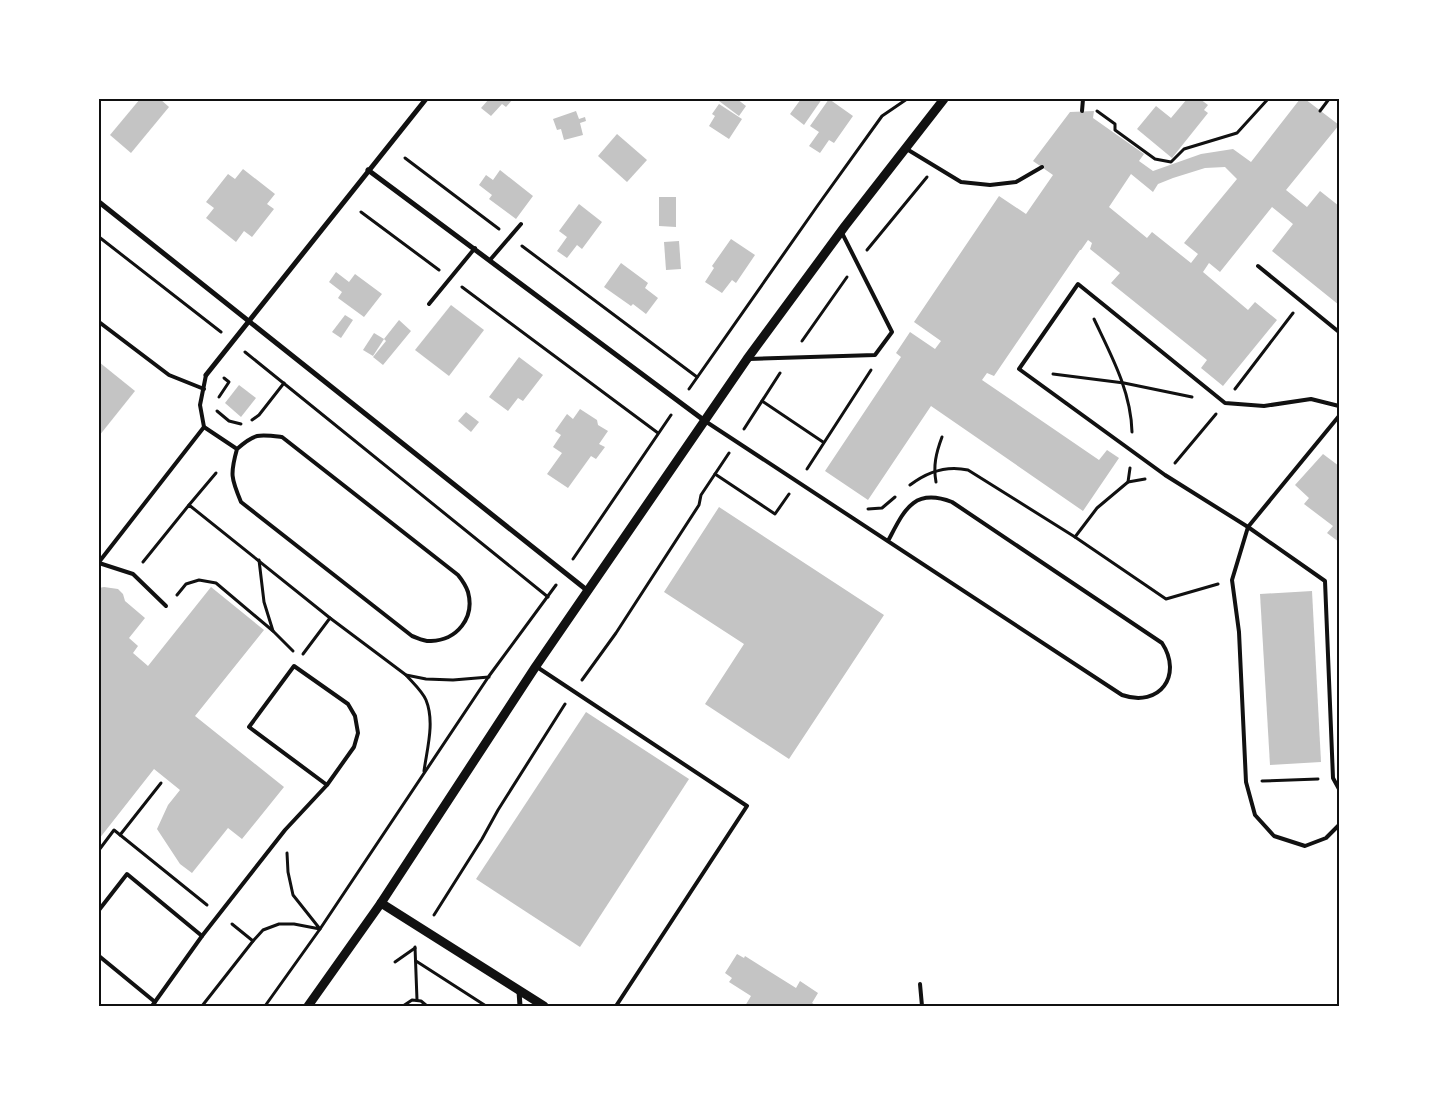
<svg xmlns="http://www.w3.org/2000/svg" width="1438" height="1105" font-family="Overpass,sans-serif">
  <rect width="100%" height="100%" fill="#fff"/>
  <g fill="#c4c4c4" fill-rule="evenodd">
    <polygon points="140,99 160,99 169,107 131,153 110,135"/>
    <polygon points="489,99 513,99 506,107 502,104 491,116 481,108"/>
    <polygon points="721,99 737,99 746,106 739,116 719,101"/>
    <polygon points="801,99 822,99 804,125 790,114"/>
    <polygon points="829,99 853,116 834,143 829,140 820,153 809,146 819,132 810,126"/>
    <polygon points="1187,99 1200,99 1208,105 1204,110 1208,113 1172,158 1137,129 1156,106 1171,118"/>
    <path d="M1300,99h5l34,26 -53,65 21,17 13,-16 19,15v99l-67,-54 21,-27 -21,-17 -52,65 -11,-9 -6,9 45,38 7,-8 22,18 -54,66 -22,-18 6,-8 -96,-77 9,-10 -30,-24 2,-6 -4,-3 -7,10h-1l-86,126 -7,-3 -5,7 117,80 8,-10 12,8 -36,53 -152,-105 -63,94 -43,-29 76,-114 -5,-4 14,-21 25,17 6,-8 -27,-19 85,-126 27,18 27,-39 -20,-14 37,-49 24,-1 -1,7 51,36 -5,7 14,10 48,-17 32,-5 18,13zM1225,167l12,12 -53,64 14,11 -7,9 -39,-31 -5,6 -38,-31 22,-33 22,18 5,-8 15,-6 32,-10z"/>
    <polygon points="719,104 742,119 729,139 709,126 715,116 712,114"/>
    <polygon points="576,111 579,119 585,117 586,121 580,123 583,135 564,140 561,129 557,130 553,119"/>
    <polygon points="617,134 647,160 627,182 598,156"/>
    <polygon points="243,169 275,194 267,204 274,209 252,237 244,231 236,242 206,218 214,208 206,202 228,174 235,179"/>
    <polygon points="500,170 533,196 516,219 489,199 492,195 479,185 486,175 493,180"/>
    <polygon points="659,197 676,197 676,227 659,226"/>
    <polygon points="579,204 602,222 582,249 577,245 567,258 557,251 567,237 559,231"/>
    <polygon points="731,239 755,255 736,283 732,280 722,293 705,282 714,268 712,266"/>
    <polygon points="679,241 681,269 666,270 664,242"/>
    <polygon points="621,263 648,283 645,288 658,298 646,314 633,304 631,306 604,287"/>
    <polygon points="336,272 349,282 355,274 382,294 364,317 338,298 342,292 329,282"/>
    <polygon points="451,305 484,330 449,376 415,350"/>
    <polygon points="345,315 353,320 341,338 332,332"/>
    <polygon points="399,320 411,331 383,365 373,357 386,341 384,339"/>
    <polygon points="374,333 384,339 373,356 363,350"/>
    <polygon points="519,357 543,375 523,401 518,398 508,411 489,397"/>
    <polygon points="99,362 135,391 99,436"/>
    <polygon points="239,385 256,398 241,417 225,403"/>
    <polygon points="580,409 597,420 598,425 608,431 599,444 605,447 596,459 591,456 568,488 547,474 562,453 553,447 561,435 555,431 567,414 573,419"/>
    <polygon points="466,412 479,422 471,432 458,421"/>
    <polygon points="1323,454 1339,466 1339,542 1327,533 1333,526 1304,504 1309,498 1295,485"/>
    <polygon points="719,507 884,615 789,759 705,704 744,644 664,592"/>
    <polygon points="104,587 118,589 123,594 125,601 145,618 129,638 138,646 133,653 148,666 211,587 264,630 195,716 284,787 242,839 228,828 192,873 180,864 157,829 168,805 180,790 154,769 99,839 99,588"/>
    <polygon points="1312,591 1321,762 1270,765 1260,594"/>
    <polygon points="586,712 689,779 580,947 476,879"/>
    <polygon points="737,954 744,958 745,956 796,988 800,981 818,993 812,1003 817,1006 745,1006 751,996 729,982 732,978 725,973"/>
  </g>
  <g fill="none" stroke-linecap="round" stroke-linejoin="round">
    <g stroke="#111" stroke-width="3">
      <polyline points="1097,111 1115,124 1115,130 1155,159 1171,162 1184,149 1237,133 1268,99"/>
      <polyline points="1320,111 1329,99"/>
      <polyline points="405,158 499,229"/>
      <polyline points="361,212 439,270"/>
      <polyline points="99,237 221,332"/>
      <polyline points="522,246 697,377"/>
      <polyline points="867,250 927,177"/>
      <polyline points="462,287 658,433"/>
      <path d="M1094,319c17,36 37,72 38,113"/>
      <polyline points="802,341 847,277"/>
      <polyline points="245,352 548,597"/>
      <polyline points="1053,374 1124,383 1192,397"/>
      <polyline points="689,389 818,205 882,116 907,99"/>
      <polyline points="1235,389 1293,313"/>
      <polyline points="219,397 229,382 224,378"/>
      <polyline points="762,401 823,442"/>
      <polyline points="217,411 229,421 241,424"/>
      <polyline points="252,420 259,415 284,383"/>
      <polyline points="744,429 780,373"/>
      <polyline points="1175,463 1216,414"/>
      <polyline points="807,469 871,370"/>
      <polyline points="715,474 775,514 789,494"/>
      <path d="M936,482c-3,-16 0,-29 6,-45"/>
      <polyline points="1128,482 1145,479"/>
      <path d="M910,485c17,-13 36,-20 58,-15l107,67 91,62 52,-15"/>
      <polyline points="189,505 216,473"/>
      <polyline points="868,509 882,508 895,497"/>
      <polyline points="1075,537 1097,508 1128,482 1130,468"/>
      <polyline points="573,559 671,415"/>
      <polyline points="259,560 264,602 273,631 293,651"/>
      <polyline points="143,562 189,505 330,618"/>
      <polyline points="177,595 186,584 199,580 216,583 273,631"/>
      <polyline points="303,654 330,618 406,675 426,679 453,680 489,677"/>
      <path d="M406,675c7,8 16,16 20,25 9,22 1,49 -2,71"/>
      <polyline points="582,680 616,633 699,505 701,495 729,453"/>
      <polyline points="1262,781 1318,779"/>
      <polyline points="120,835 161,783"/>
      <polyline points="99,850 114,830 207,905"/>
      <polyline points="434,915 482,839 498,810 565,704"/>
      <polyline points="232,924 253,941"/>
      <polyline points="415,947 417,1000"/>
      <polyline points="416,961 486,1006"/>
      <polyline points="395,962 415,948"/>
      <polyline points="99,1005 100,1006"/>
      <polyline points="202,1006 253,941 263,930 279,924 294,924 320,929 293,895 288,872 287,853"/>
      <polyline points="265,1006 320,929 489,676 556,585"/>
      <polyline points="403,1006 412,1000 421,1001 427,1006"/>
    </g>
    <g stroke="#111" stroke-width="4">
      <polyline points="1082,111 1083,99"/>
      <polyline points="905,148 961,182 990,185 1016,182 1042,167"/>
      <polyline points="490,260 521,224"/>
      <polyline points="1258,266 1339,332"/>
      <polyline points="429,304 475,248"/>
      <polyline points="99,322 169,375 204,389"/>
      <polyline points="749,359 875,355 892,332 841,231"/>
      <path d="M206,375l-6,30 4,22 33,22c-7,25 -6,29 4,53l171,134c6,2 13,6 19,5 26,-1 44,-23 37,-49 -2,-6 -6,-12 -10,-17l-176,-138c-23,-3 -27,-4 -45,12"/>
      <polyline points="1339,406 1311,399 1264,406 1225,403 1078,284 1019,369 1165,475 1248,527 1325,581 1333,778 1339,789"/>
      <polyline points="1339,416 1248,527 1232,580 1239,632 1246,782 1255,815 1274,836 1305,846 1326,838 1339,825"/>
      <path d="M705,421c139,92 278,183 417,274 38,13 61,-20 40,-52l-210,-141c-39,-15 -48,9 -64,39"/>
      <polyline points="99,562 204,427"/>
      <polyline points="99,563 133,574 166,606"/>
      <polyline points="537,667 747,806 616,1006"/>
      <polyline points="99,910 127,874 202,936"/>
      <polyline points="99,956 155,1002"/>
      <polyline points="920,984 922,1006"/>
      <polyline points="152,1006 202,936 285,830 327,785 354,747 358,733 355,716 348,704 294,666 249,727 327,785"/>
    </g>
    <g stroke="#111" stroke-width="5">
      <polyline points="368,170 705,421"/>
      <polyline points="99,202 588,591"/>
      <polyline points="206,375 426,99"/>
      <polyline points="519,991 520,1006"/>
    </g>
    <g stroke="#111" stroke-width="9">
      <polyline points="381,903 544,1006"/>
      <polyline points="308,1006 381,903 536,666 747,359 845,226 944,99"/>
    </g>
  </g>
  <rect width="1438" height="1105" fill="none" stroke="#ffffff" stroke-width="200"/>
  <rect x="100" y="100" width="1238" height="905" fill="none" stroke="#111" stroke-width="2"/>
</svg>
